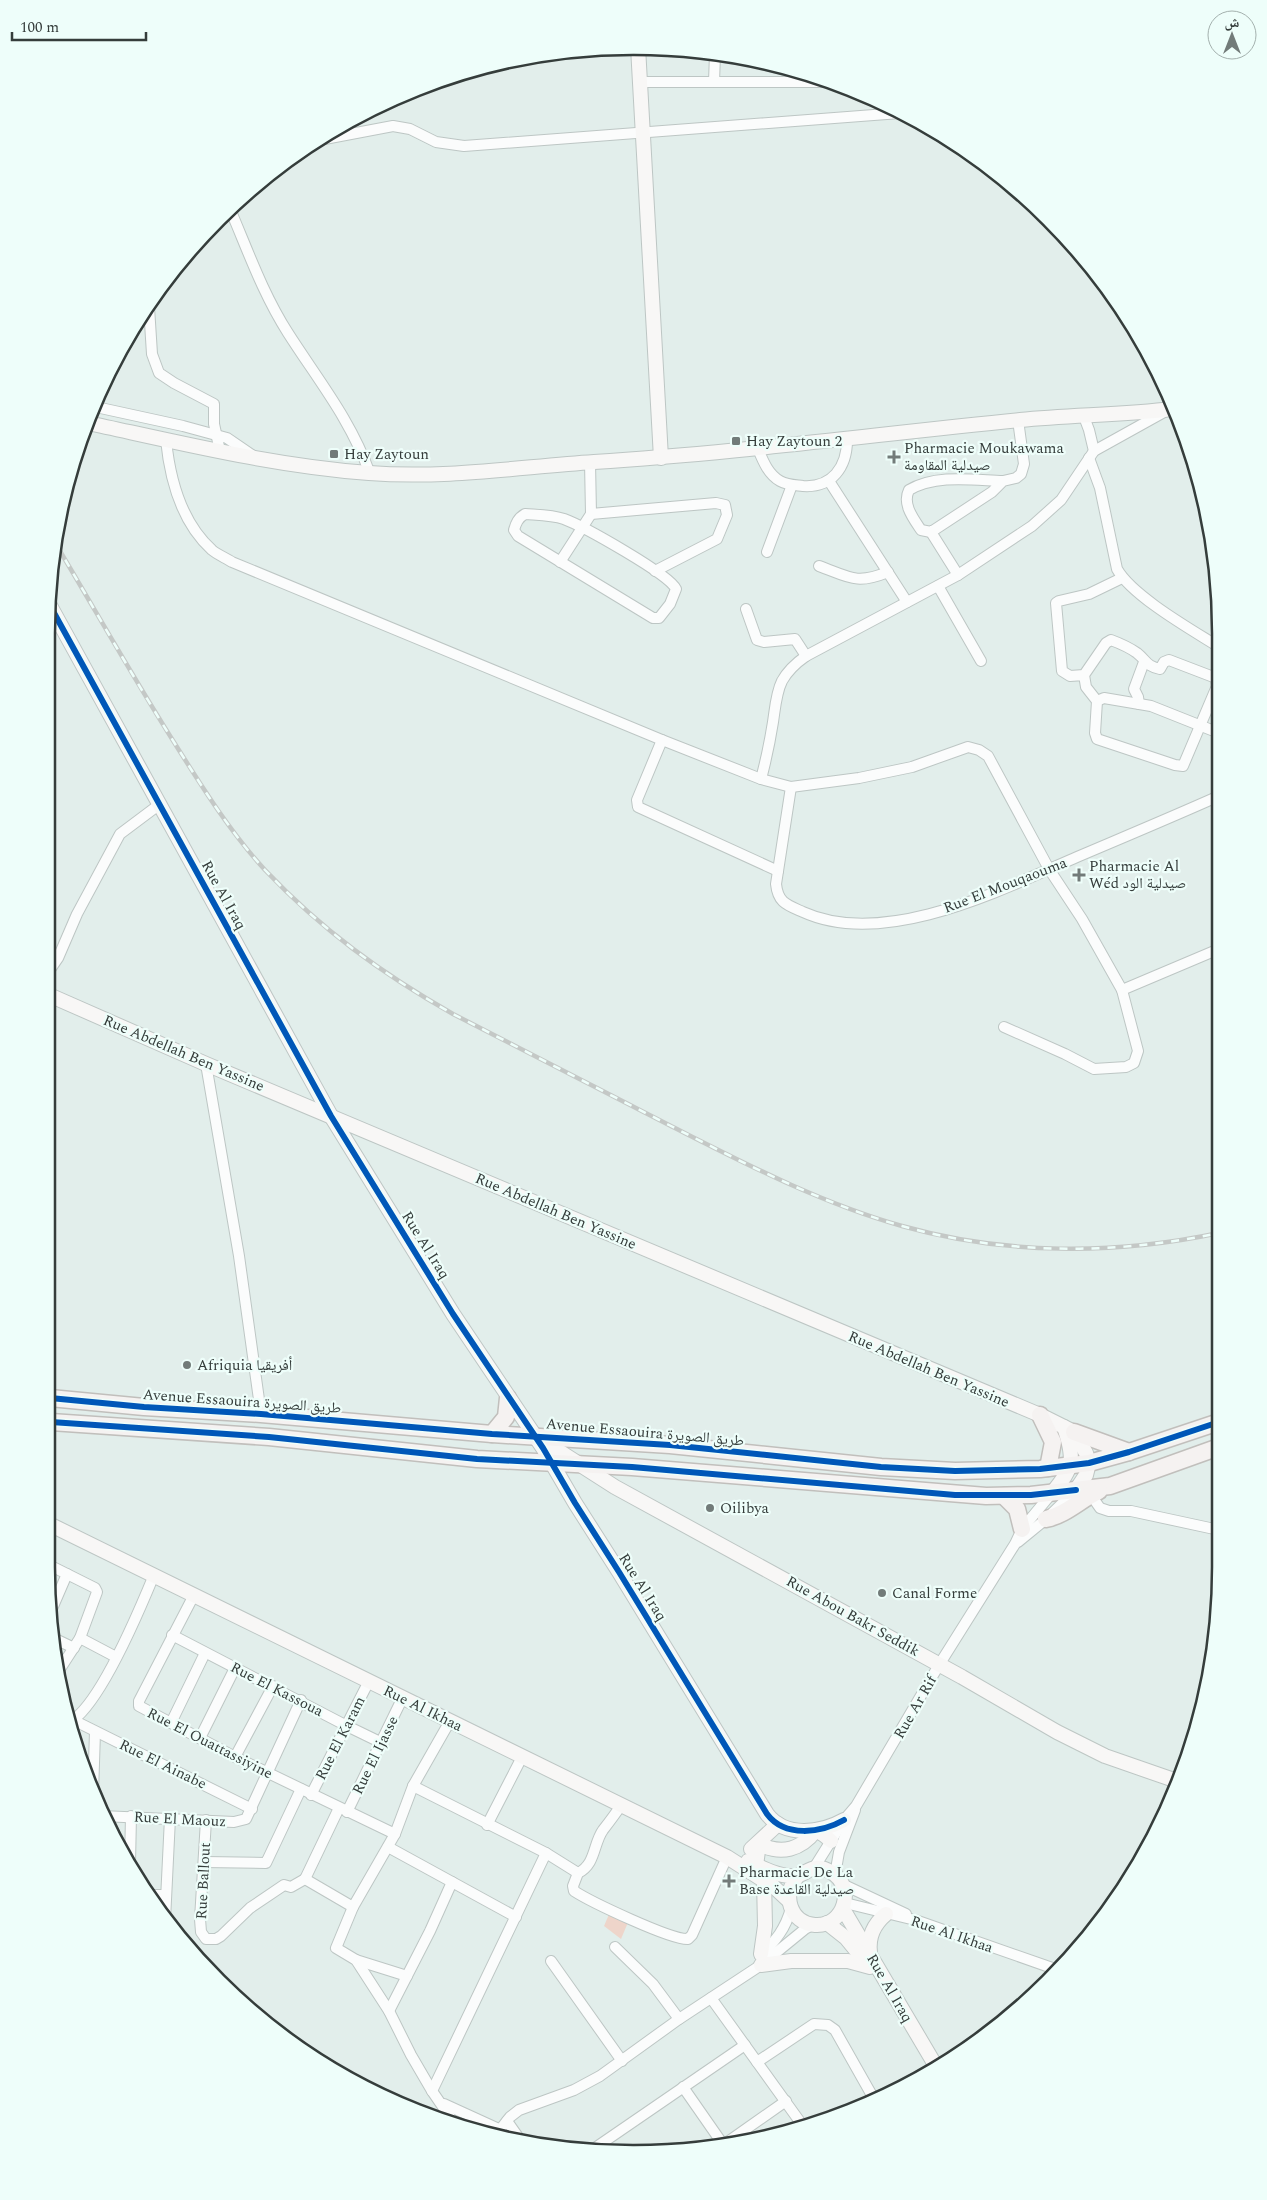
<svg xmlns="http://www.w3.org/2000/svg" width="1267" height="2200" font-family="Spectral,'Noto Naskh Arabic',serif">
  <rect width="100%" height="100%" fill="#e2eeeb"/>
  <polygon fill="#eed5ca" points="610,1912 629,1920 621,1939 604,1926"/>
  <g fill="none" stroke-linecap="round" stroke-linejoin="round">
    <g stroke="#bdc6c4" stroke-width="12">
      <g id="street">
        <polyline points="640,82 714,82 715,54"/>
        <polyline points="714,82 828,82"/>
        <polyline points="314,141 393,126 410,129 436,142 464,146 900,113"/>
        <path d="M230,209c18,42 33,85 58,124 30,47 63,87 82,141"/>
        <polyline points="147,305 149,307 152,354 159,373 174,383 214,404 214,424 220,451"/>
        <polyline points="96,407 183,426 227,438 255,457"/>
        <polyline points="1083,414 1089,430 1094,451"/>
        <path d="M166,440c4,40 15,82 46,110 6,5 14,8 20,12l430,178 99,39 30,8 68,-9 53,-11 56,-20 11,3 9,6 61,113 33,50 40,71 97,-41"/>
        <path d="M758,449c5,12 10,25 22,32 7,4 15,4 23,5 29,2 44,-19 44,-46"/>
        <path d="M1089,458l11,30 17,81c15,27 75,61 102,78"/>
        <polyline points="829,481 907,602"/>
        <path d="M1003,481c-30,-1 -67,-7 -94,9 -7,14 4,28 12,40l10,2 61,-40 11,-11 13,-3 5,-4 3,-10 -6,-44"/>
        <path d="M525,514c13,1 27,1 39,5 19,7 105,55 112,70l-6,15 -11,14h-6l-135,-82 -4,-6c2,-7 4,-12 11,-16z"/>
        <polyline points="591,514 716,503 725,505 727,515 717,539 655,571"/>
        <polyline points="931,532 958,575"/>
        <polyline points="767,552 792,485"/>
        <polyline points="560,562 591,514 590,462"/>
        <path d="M819,566c30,11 37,19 69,6"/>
        <polyline points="938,586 981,661"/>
        <polyline points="746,609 757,640 764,642 795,639 806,656"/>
        <path d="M1084,675l2,12 11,14 -2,32 2,6 78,26 8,1 34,-80 -1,-8 -47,-18 -5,2 -4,7c-14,-3 -13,-8 -23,-16 -7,-5 -18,-10 -26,-13l-5,3 -22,32 -14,1 -8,-5 -6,-68 3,-2 30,-7 33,-16"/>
        <polyline points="1097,701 1104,698 1151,706 1219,733"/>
        <polyline points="1139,704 1138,697 1134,689 1144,662"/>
        <polyline points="662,740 637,800 638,807 778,871"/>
        <path d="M761,779c5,-19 9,-38 12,-57 2,-13 3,-29 9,-41 6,-11 14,-18 24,-25l152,-81 74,-49 29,-26 33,-49 72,-40"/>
        <path d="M791,787l-15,97c2,19 11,21 27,28 81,37 198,-22 274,-55 47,-20 95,-40 142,-61"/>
        <polyline points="49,971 58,958 77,914 120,834 160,804"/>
        <polyline points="1004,1027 1065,1054 1094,1069 1126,1067 1134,1063 1138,1051 1122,990"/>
        <polyline points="206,1064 239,1256 261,1414"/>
        <polyline points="1091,1495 1100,1508 1109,1511 1131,1511 1219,1530"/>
        <polyline points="1018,1542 1046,1519 1076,1490"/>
        <polyline points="51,1566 95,1588 97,1592 80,1638 58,1672"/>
        <polyline points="194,1595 139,1701 139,1706 235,1757 395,1834"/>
        <polyline points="51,1611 67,1574"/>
        <polyline points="172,1635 347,1726 382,1743"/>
        <polyline points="51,1637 74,1648"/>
        <polyline points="80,1638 116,1657"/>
        <polyline points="73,1720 252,1809"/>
        <polyline points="450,1721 413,1786 395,1834 353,1907 336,1948 356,1960 389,2011 411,2055 432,2091 454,2123"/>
        <path d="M70,1722c30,-17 70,-113 84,-147"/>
        <polyline points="171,1723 205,1653"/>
        <polyline points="200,1738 235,1668"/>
        <polyline points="235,1757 273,1686"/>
        <polyline points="413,1786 546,1853 578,1873"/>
        <polyline points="93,1794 95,1732"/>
        <polyline points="311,1795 369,1681"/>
        <path d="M622,1804c-6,9 -12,17 -19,26 -10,14 -7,34 -25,43l-5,13 1,5c17,11 97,49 114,48l4,-4 35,-78"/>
        <polyline points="347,1812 403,1697"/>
        <polyline points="102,1816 234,1822 246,1819 301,1700"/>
        <polyline points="206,1820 200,1919 201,1932 206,1939 216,1939 221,1936 250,1908 284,1885 291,1887 305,1879"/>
        <polyline points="487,1825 522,1757"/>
        <polyline points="388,1847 516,1917"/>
        <polyline points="204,1862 266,1863 301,1789"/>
        <polyline points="130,1863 131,1816"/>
        <polyline points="814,1868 844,1820 856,1806 939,1665 1015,1544 1022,1529 1052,1493"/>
        <polyline points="835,1875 839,1852 855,1810"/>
        <polyline points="305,1879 339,1808"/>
        <polyline points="305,1879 353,1907"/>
        <polyline points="842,1884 906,1914"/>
        <polyline points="149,1895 166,1895"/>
        <polyline points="845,1903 915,1920 1058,1970"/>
        <polyline points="165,1920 170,1818"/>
        <polyline points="615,1947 653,1984 679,2019"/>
        <path d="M760,1956c15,-14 26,-28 31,-48"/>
        <polyline points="356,1960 407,1976"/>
        <polyline points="551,1961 622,2061"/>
        <polyline points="711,1998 803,2126"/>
        <polyline points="389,2011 430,1931 452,1882"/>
        <polyline points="757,2062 814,2024 828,2025 835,2030 874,2099"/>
        <polyline points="683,2087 722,2143"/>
        <polyline points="432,2091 546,1853"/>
        <polyline points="444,2104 501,2130"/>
        <polyline points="507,2121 521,2141"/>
        <polyline points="495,2136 510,2117 519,2110 574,2090 600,2076 679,2019 761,1965 805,1929 814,1924"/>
        <polyline points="729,2141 786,2101"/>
        <polyline points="592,2150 745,2045"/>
      </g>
    </g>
    <g stroke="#bdc6c4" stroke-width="16">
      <g id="secondary">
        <polyline points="638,47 661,458"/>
        <path d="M88,423c93,20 186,43 281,50 75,6 150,-6 225,-11 142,-9 284,-28 426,-42 51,-5 102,-5 153,-11"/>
        <path d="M48,602l283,514 122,198 90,134 32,55 44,69 148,242c18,24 54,19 77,6"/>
        <polyline points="49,995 206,1064 1040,1415 1074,1432 1086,1453 1089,1463 1086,1475 1076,1490"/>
        <polyline points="540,1439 615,1487 962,1677 1057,1732 1105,1756 1177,1781"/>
        <path d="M1052,1493c22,-26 23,-34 12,-66"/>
        <polyline points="51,1525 727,1857 774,1887 789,1901"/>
        <polyline points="751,1849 778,1824"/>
        <path d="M748,1861c14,7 31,16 47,15 12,-1 17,-15 36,-4 25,14 14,55 -16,53 -25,-2 -34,-31 -17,-49"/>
        <path d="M756,1865l3,-21c22,11 42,6 57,-14l8,5 7,6"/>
        <polyline points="843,1909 937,2068"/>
        <polyline points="827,1923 846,1938 869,1966"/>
        <path d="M870,1952c-2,-16 4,-28 16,-38"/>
        <polyline points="761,1954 765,1926 764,1880"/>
        <polyline points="761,1965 791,1961 848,1961 870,1967"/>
      </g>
    </g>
    <g stroke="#c1bfbc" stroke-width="19">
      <g id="primary">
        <polyline points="50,1398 144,1407 261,1414 492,1434 670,1445 881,1467 955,1471 1040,1469 1089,1463 1129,1452 1219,1422"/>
        <polyline points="1040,1415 1053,1442 1048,1468"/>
        <polyline points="51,1422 269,1437 477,1459 632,1467 986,1496 1031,1495 1110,1486 1219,1447"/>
        <polyline points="1074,1432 1129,1452"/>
        <polyline points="492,1434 506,1417 508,1398"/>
        <polyline points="1004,1496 1017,1509 1022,1529"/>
        <path d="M1046,1519c20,-4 35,-20 53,-28"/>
      </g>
    </g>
    <use href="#street" stroke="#fbfcfc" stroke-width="10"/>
    <use href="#secondary" stroke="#f8f7f6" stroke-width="14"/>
    <use href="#primary" stroke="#f5f2f1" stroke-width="16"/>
    <g stroke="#c4c8c6" stroke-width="4.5">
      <path id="rail" d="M57,546c40,67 78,135 120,201 27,43 54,86 88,123 57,60 116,103 188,144 72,37 144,74 216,111 75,38 151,78 233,101 103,29 213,29 317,7"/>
    </g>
    <use href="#rail" stroke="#eefefa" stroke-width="2.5" stroke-dasharray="8" stroke-linecap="butt"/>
    <g stroke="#eefefa" stroke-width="9">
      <g id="cycleway">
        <path d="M48,602l283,514 122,198 90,134 32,55 44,69 148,242c18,24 54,19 77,6"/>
        <polyline points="50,1398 144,1407 261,1414 492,1434 670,1445 881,1467 955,1471 1040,1469 1089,1463 1129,1452 1219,1422"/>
        <polyline points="51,1422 269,1437 477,1459 632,1467 955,1495 1031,1495 1076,1490"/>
      </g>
    </g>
    <use href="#cycleway" stroke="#0057b8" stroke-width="6"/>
  </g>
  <g fill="#727b79" stroke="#eefefa" stroke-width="2">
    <rect x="731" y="436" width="10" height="10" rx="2.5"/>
    <rect x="329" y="449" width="10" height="10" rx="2.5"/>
    <path d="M891.5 449.5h5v5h5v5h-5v5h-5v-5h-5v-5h5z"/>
    <path d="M1076.5 867.5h5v5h5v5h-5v5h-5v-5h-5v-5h5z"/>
    <circle cx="187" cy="1365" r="5"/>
    <circle cx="710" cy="1508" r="5"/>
    <circle cx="882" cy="1593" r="5"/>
    <path d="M726.5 1873.5h5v5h5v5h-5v5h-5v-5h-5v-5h5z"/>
  </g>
  <g text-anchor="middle" stroke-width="4.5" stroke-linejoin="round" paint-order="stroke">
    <g font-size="15" fill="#353d3b" stroke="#eefefa" text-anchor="start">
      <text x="746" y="446">Hay Zaytoun 2</text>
      <text x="904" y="453">Pharmacie Moukawama<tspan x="904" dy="17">صيدلية المقاومة</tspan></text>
      <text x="344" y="459">Hay Zaytoun</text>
      <text x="1089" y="871">Pharmacie Al<tspan x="1089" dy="17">Wéd صيدلية الود</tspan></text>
      <text x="197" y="1370">Afriquia أفريقيا</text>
      <text x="720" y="1513">Oilibya</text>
      <text x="892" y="1598">Canal Forme</text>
      <text x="739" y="1877">Pharmacie De La<tspan x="739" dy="17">Base صيدلية القاعدة</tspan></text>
    </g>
    <g font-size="15" fill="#353d3b" stroke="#eefefa">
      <text transform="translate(1005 885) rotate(-21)" y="5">Rue El Mouqaouma</text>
      <text transform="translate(224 895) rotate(61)" y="5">Rue Al Iraq</text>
      <text transform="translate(184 1053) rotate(23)" y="5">Rue Abdellah Ben Yassine</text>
      <text transform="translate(556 1211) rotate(23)" y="5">Rue Abdellah Ben Yassine</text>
      <text transform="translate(426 1245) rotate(58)" y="5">Rue Al Iraq</text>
      <text transform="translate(929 1369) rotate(23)" y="5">Rue Abdellah Ben Yassine</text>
      <text transform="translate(242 1401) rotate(4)" y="5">Avenue Essaouira طريق الصويرة</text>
      <text transform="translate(645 1432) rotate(5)" y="5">Avenue Essaouira طريق الصويرة</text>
      <text transform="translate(643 1587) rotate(58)" y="5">Rue Al Iraq</text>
      <text transform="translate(853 1616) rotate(29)" y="5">Rue Abou Bakr Seddik</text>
      <text transform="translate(277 1689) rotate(27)" y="5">Rue El Kassoua</text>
      <text transform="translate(915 1707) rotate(-60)" y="5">Rue Ar Rif</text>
      <text transform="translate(423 1708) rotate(26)" y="5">Rue Al Ikhaa</text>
      <text transform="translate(340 1738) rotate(-63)" y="5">Rue El Karam</text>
      <text transform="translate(210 1743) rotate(27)" y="5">Rue El Ouattassiyine</text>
      <text transform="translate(375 1755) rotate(-64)" y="5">Rue El Ijasse</text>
      <text transform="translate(163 1764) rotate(26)" y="5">Rue El Ainabe</text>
      <text transform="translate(180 1819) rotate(3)" y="5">Rue El Maouz</text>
      <text transform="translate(203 1881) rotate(-87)" y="5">Rue Ballout</text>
      <text transform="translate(952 1934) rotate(19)" y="5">Rue Al Ikhaa</text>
      <text transform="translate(890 1988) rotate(60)" y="5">Rue Al Iraq</text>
    </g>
  </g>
  <path d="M0 0H1267V2200H0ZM633 55H634A578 578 0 0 1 1212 633V1567A578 578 0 0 1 634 2145H633A578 578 0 0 1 55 1567V633A578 578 0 0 1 633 55Z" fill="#eefefa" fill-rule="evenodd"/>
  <path fill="none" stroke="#353d3b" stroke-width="2.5" d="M633 55H634A578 578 0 0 1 1212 633V1567A578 578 0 0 1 634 2145H633A578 578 0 0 1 55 1567V633A578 578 0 0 1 633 55Z"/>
  <g transform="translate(1232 35)"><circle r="24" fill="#eefefa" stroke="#a4b1ae"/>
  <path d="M0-4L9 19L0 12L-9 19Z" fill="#727b79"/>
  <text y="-8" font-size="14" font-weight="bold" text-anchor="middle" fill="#353d3b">ش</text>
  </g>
  <path d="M12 32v8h134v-8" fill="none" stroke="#353d3b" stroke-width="2.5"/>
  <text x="20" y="32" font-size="15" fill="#353d3b" stroke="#eefefa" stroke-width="4" paint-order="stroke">100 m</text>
</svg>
